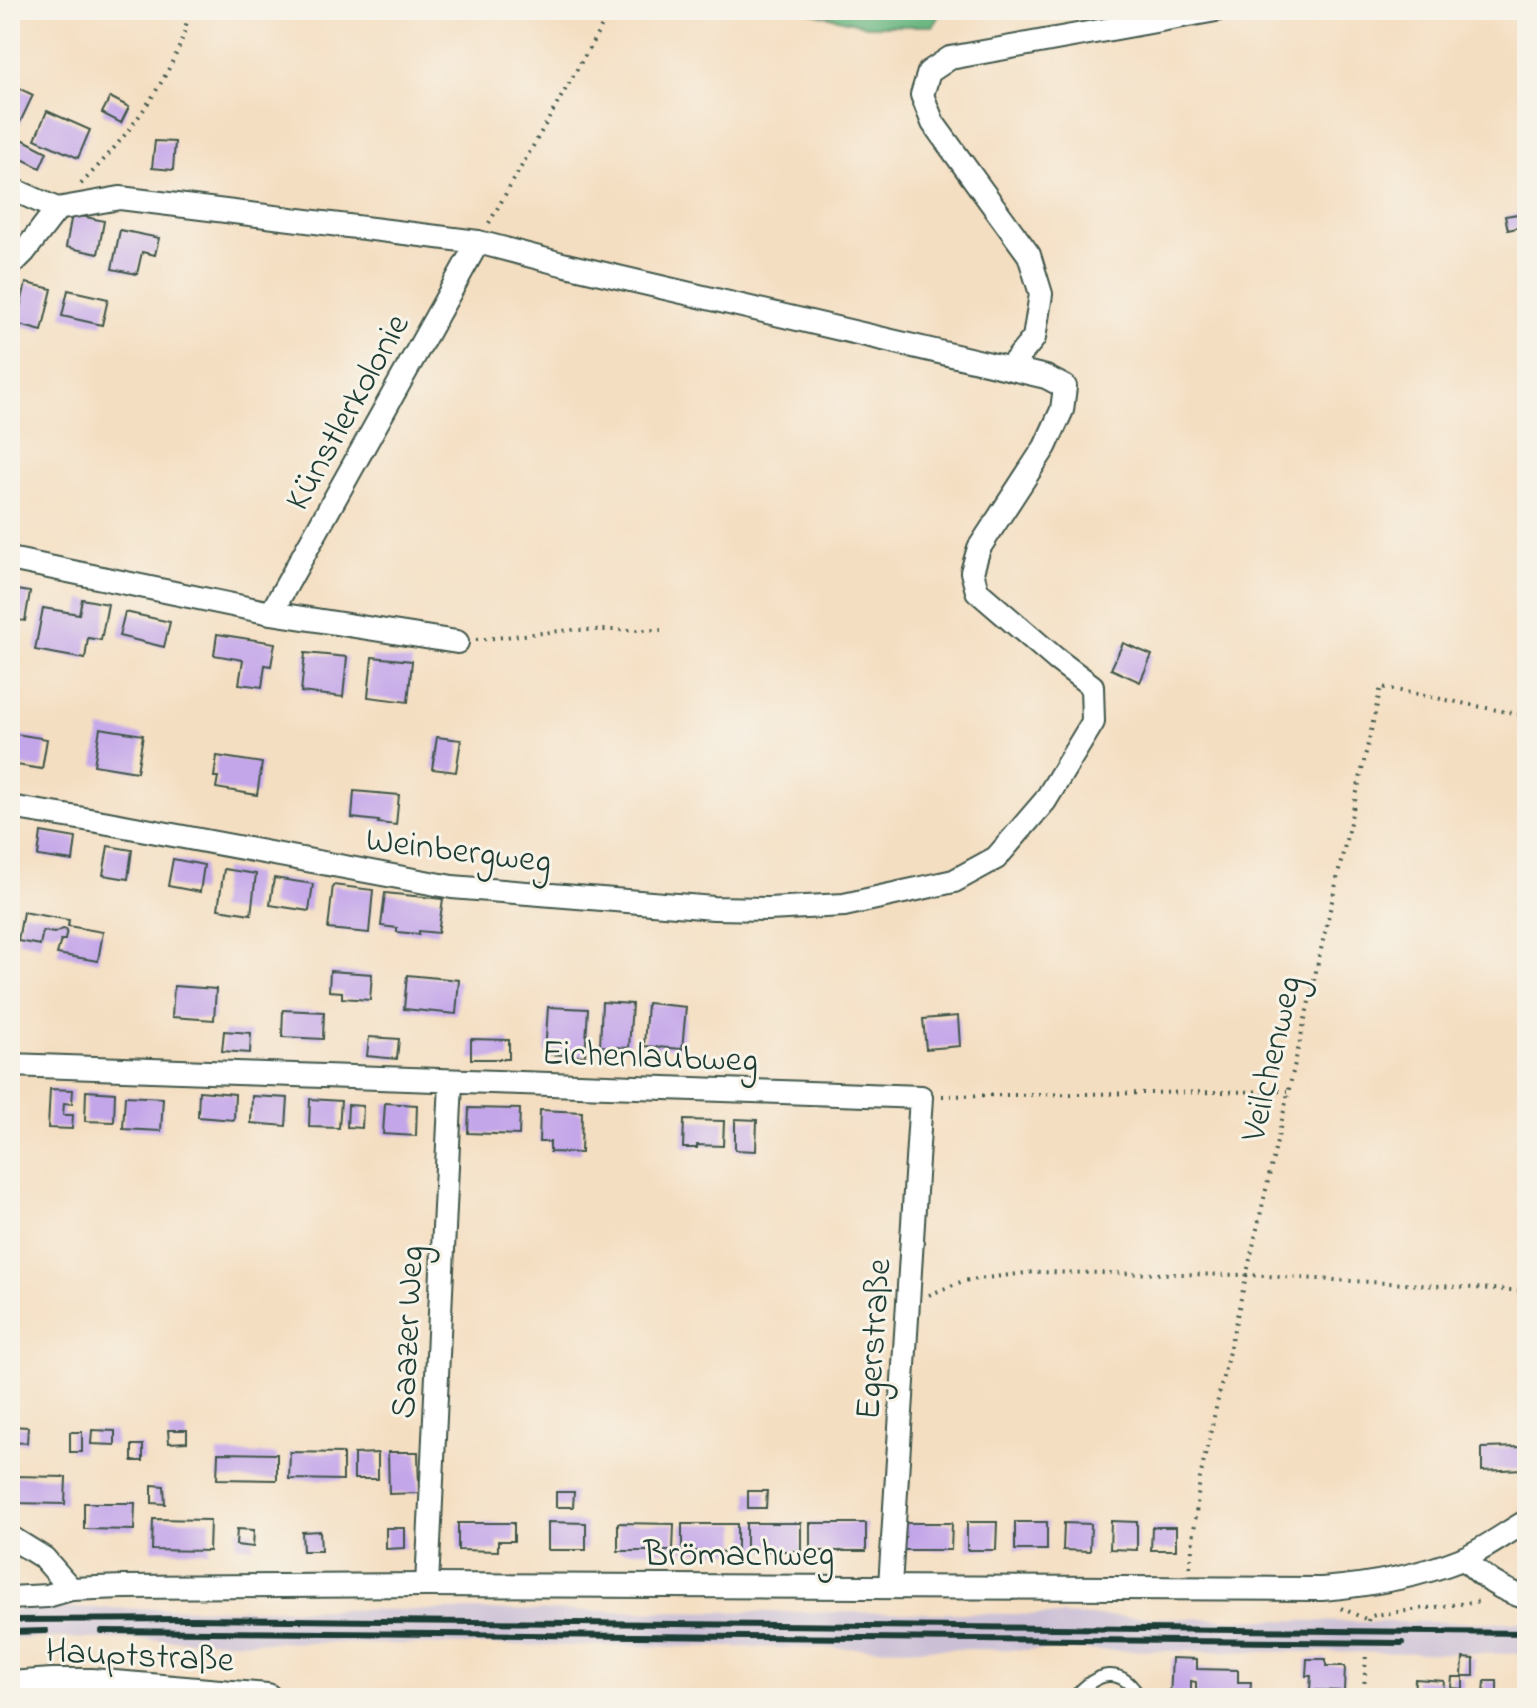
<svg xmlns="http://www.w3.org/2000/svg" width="1537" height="1708" font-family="'Indie Flower',sans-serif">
  <rect width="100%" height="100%" fill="#f7f3e8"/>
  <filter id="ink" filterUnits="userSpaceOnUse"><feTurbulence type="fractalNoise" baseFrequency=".0125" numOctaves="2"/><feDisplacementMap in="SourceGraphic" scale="16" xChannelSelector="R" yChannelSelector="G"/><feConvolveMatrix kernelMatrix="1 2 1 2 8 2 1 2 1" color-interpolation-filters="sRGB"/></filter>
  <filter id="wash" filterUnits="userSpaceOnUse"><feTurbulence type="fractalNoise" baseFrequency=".006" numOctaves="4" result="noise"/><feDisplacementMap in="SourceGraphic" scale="32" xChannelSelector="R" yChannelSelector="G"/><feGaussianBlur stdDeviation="1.8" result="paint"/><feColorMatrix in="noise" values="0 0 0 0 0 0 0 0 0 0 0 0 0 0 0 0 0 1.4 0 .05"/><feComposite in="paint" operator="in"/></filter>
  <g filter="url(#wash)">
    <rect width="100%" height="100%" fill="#f4dec1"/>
    <polygon fill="#cbbfd5" points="58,1608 966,1613 1362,1622 1527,1622 1527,1654 372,1644 59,1638 10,1639 10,1610"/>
    <polygon fill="#67b57f" stroke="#43795a" stroke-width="2" points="802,10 942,10 933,26 867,26"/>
    <g id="blocks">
      <g fill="#c3a5e9">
        <polygon points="10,84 33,95 15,133 10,131"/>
        <polygon points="110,97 129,107 121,123 102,113"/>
        <polygon points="47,111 90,130 78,158 35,139"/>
        <polygon points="22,139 47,152 40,168 14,155"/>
        <polygon points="155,141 175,142 173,170 152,168"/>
        <polygon points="72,214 104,221 98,254 66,247"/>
        <polygon points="1518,214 1521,227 1508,230 1505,216"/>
        <polygon points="120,230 159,238 155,255 142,252 137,274 112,269"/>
        <polygon points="26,283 52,289 42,331 16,324"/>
        <polygon points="68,290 108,299 102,325 62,316"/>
        <polygon points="10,589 30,592 25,621 10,619"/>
        <polygon points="82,599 108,604 101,640 88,638 85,659 35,650 43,608 79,614"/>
        <polygon points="125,612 170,622 164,647 119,636"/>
        <polygon points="217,634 275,643 271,666 265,665 262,687 239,684 243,660 214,655"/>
        <polygon points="1123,643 1152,655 1140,682 1111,669"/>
        <polygon points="305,653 347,657 343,697 301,692"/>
        <polygon points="372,657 412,661 408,702 368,697"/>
        <polygon points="100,728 143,735 137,772 94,765"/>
        <polygon points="10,733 47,739 42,769 10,764"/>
        <polygon points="437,737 461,740 456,772 432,769"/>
        <polygon points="217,756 262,763 257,795 216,788 218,777 214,777"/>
        <polygon points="354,791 399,795 396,825 378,823 379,821 352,818"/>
        <polygon points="41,832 76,838 73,861 38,856"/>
        <polygon points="108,846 132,850 128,879 103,875"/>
        <polygon points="173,859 204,865 200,892 168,886"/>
        <polygon points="224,869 256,874 251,914 218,909"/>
        <polygon points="274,878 313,884 309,911 270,905"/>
        <polygon points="333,885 373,890 369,933 328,929"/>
        <polygon points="385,893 443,899 438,933 419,931 419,934 397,932 397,928 381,926"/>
        <polygon points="23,912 69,920 68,926 103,932 98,961 57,954 61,940 65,940 67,930 63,929 54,933 43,931 40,945 18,941"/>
        <polygon points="330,971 372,974 370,1000 342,998 342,992 329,991"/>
        <polygon points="407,975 459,980 456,1014 404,1009"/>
        <polygon points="174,986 216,989 214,1020 172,1017"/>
        <polygon points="602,1002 632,1004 629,1048 600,1046"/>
        <polygon points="647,1003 686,1007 682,1049 644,1046"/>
        <polygon points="548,1007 588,1009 585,1056 545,1054"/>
        <polygon points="283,1010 324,1012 323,1039 282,1037"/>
        <polygon points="958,1016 960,1046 926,1049 923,1019"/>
        <polygon points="224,1031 251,1033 250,1053 222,1051"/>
        <polygon points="369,1037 399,1039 397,1059 367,1056"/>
        <polygon points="471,1039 509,1040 509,1059 471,1059"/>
        <polygon points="50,1089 73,1090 72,1104 64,1103 63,1115 73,1115 72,1129 48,1128"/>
        <polygon points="86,1091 115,1093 114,1122 85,1121"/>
        <polygon points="199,1091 235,1094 234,1120 198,1117"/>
        <polygon points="125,1096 163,1098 161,1131 123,1129"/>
        <polygon points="252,1096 288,1098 286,1126 251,1123"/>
        <polygon points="310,1099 341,1101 339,1128 309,1127"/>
        <polygon points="385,1103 417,1105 416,1136 383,1134"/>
        <polygon points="348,1105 363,1106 362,1128 347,1127"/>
        <polygon points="469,1108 520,1109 519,1135 468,1133"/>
        <polygon points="540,1110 582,1112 581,1153 550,1152 550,1142 539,1142"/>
        <polygon points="735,1119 757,1120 756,1151 735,1150"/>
        <polygon points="684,1120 724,1121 723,1146 697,1145 697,1148 683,1148"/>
        <polygon points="10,1426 28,1427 27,1443 10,1442"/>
        <polygon points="92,1430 115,1431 115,1445 91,1444"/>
        <polygon points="168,1430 187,1430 187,1442 169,1443"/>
        <rect x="70" y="1432" width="12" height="20"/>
        <rect x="132" y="1445" width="11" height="16"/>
        <polygon points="1522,1447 1523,1469 1482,1471 1482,1448"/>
        <polygon points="290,1452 343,1453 343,1480 289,1479"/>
        <polygon points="388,1452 418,1452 419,1493 389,1494"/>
        <polygon points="218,1453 277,1454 277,1480 217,1479"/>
        <polygon points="378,1453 378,1479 354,1479 354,1454"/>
        <polygon points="12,1476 66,1477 65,1504 12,1503"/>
        <polygon points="152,1485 164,1486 165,1504 152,1503"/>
        <polygon points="748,1491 767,1491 766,1508 748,1508"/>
        <polygon points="556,1492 574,1492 573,1507 556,1507"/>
        <polygon points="84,1503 135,1503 134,1530 84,1529"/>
        <polygon points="153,1519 210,1520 209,1551 152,1550"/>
        <polygon points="1111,1521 1137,1522 1137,1550 1110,1549"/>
        <polygon points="548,1522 586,1523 586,1550 548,1550"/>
        <polygon points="967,1522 997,1522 996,1550 967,1550"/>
        <rect x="1015" y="1522" width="32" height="28"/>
        <polygon points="458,1523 514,1523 514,1541 498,1541 498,1551 458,1550"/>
        <polygon points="618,1523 674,1524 673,1551 618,1551"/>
        <rect x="746" y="1523" width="55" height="28"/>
        <rect x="810" y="1523" width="56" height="28"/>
        <polygon points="896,1523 952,1523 951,1550 896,1550"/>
        <polygon points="1064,1523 1091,1524 1090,1551 1063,1550"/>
        <polygon points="682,1524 737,1524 737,1552 682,1551"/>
        <polygon points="1152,1527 1176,1527 1176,1550 1151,1550"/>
        <polygon points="386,1528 405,1528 405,1548 386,1549"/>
        <polygon points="237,1529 254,1530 253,1547 236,1545"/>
        <polygon points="320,1531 321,1551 303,1551 302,1532"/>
        <polygon points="1172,1658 1197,1659 1197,1669 1238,1670 1238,1682 1251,1682 1250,1698 1196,1697 1196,1682 1191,1681 1191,1698 1170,1698"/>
        <polygon points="1463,1658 1474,1659 1474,1676 1462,1676"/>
        <polygon points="1307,1659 1326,1659 1326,1666 1345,1666 1344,1691 1310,1690 1311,1676 1306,1676"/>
        <polygon points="1452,1677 1463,1677 1463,1689 1451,1688"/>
        <polygon points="1415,1679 1444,1681 1443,1694 1457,1694 1457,1698 1414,1698"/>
        <polygon points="1485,1681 1497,1681 1497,1696 1502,1698 1470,1698 1470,1695 1484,1695"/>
      </g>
    </g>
  </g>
  <g filter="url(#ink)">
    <use href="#blocks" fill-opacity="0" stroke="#3f5549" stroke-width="2"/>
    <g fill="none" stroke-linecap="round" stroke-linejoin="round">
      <g stroke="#3f5549" stroke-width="15">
        <path id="service" d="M1074,1698c22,-26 47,-34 66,0"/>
      </g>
      <g stroke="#3f5549" stroke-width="26">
        <g id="minor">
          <polyline points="10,188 57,209"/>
          <polyline points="10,266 24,252 57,209"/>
          <polyline points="1010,367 1034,338 1041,294 1029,255 933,123 922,95 929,72 950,58 1216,10"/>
          <polyline points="10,559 271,613 457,642"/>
          <polyline points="271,613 478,242"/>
          <polyline points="10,807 103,822 452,887 714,908 768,909 844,905 954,881 996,858 1045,801 1093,722 1092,686 1056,659 977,591 972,572 979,548 1045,447 1062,410 1065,387 1046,377 562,264 478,242 120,198 57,209"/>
          <polyline points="10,1065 921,1097 890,1586"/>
          <polyline points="10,1537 44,1558 71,1589"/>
          <path d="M1464,1558c19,20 37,32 63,40"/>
          <polyline points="427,1585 451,1082"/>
          <path d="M10,1598l37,-2 24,-7 52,-2 304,-2 895,4c48,-4 95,-12 140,-30 23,-10 44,-26 65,-38"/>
        </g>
      </g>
      <g stroke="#3f5549" stroke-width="32">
        <polyline id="tertiary" points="10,1686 52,1683 91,1683 267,1698"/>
      </g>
      <g stroke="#3f5549" stroke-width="4" stroke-dasharray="2 6" stroke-linecap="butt">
        <path d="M81,184c38,-39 73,-82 96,-132 6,-13 9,-28 13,-42"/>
        <polyline points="489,223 611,10"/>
        <polyline points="476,640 570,630 661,630"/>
        <polyline points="942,1096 1287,1091"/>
        <polyline points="929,1295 963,1281 1034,1272 1248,1275 1527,1291"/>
        <polyline points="1190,1567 1200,1478 1381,687 1527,716"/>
        <polyline points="1341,1608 1368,1620"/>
        <polyline points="1368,1621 1369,1617 1375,1615 1482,1601"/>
        <polyline points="1360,1698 1364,1690 1366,1653"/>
      </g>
      <use href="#service" stroke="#fff" stroke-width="11"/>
      <use href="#minor" stroke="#fff" stroke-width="22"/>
      <use href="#tertiary" stroke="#fff" stroke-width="28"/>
      <g stroke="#1f3d34" stroke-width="6">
        <polyline points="10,1620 194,1619 1527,1633"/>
        <polyline points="102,1631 1402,1643"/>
        <polyline points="10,1632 46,1631"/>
      </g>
    </g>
  </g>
  <g text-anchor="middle" stroke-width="6" stroke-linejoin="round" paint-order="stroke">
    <g font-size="36" fill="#1f3d34" stroke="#f7f3e8">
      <text transform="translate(345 411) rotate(-61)" y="13">Künstlerkolonie</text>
      <text transform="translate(459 848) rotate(7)" y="13">Weinbergweg</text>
      <text transform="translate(650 1054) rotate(2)" y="13">Eichenlaubweg</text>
      <text transform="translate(1269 1058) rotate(-77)" y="13">Veilchenweg</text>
      <text transform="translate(405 1332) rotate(-87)" y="13">Saazer Weg</text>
      <text transform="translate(871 1339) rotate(-86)" y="13">Egerstraße</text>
      <text x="739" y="1565">Brömachweg</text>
      <text transform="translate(140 1653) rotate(3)" y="13">Hauptstraße</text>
    </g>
  </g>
  <rect width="1537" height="1708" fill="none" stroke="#f7f3e8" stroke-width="40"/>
</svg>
